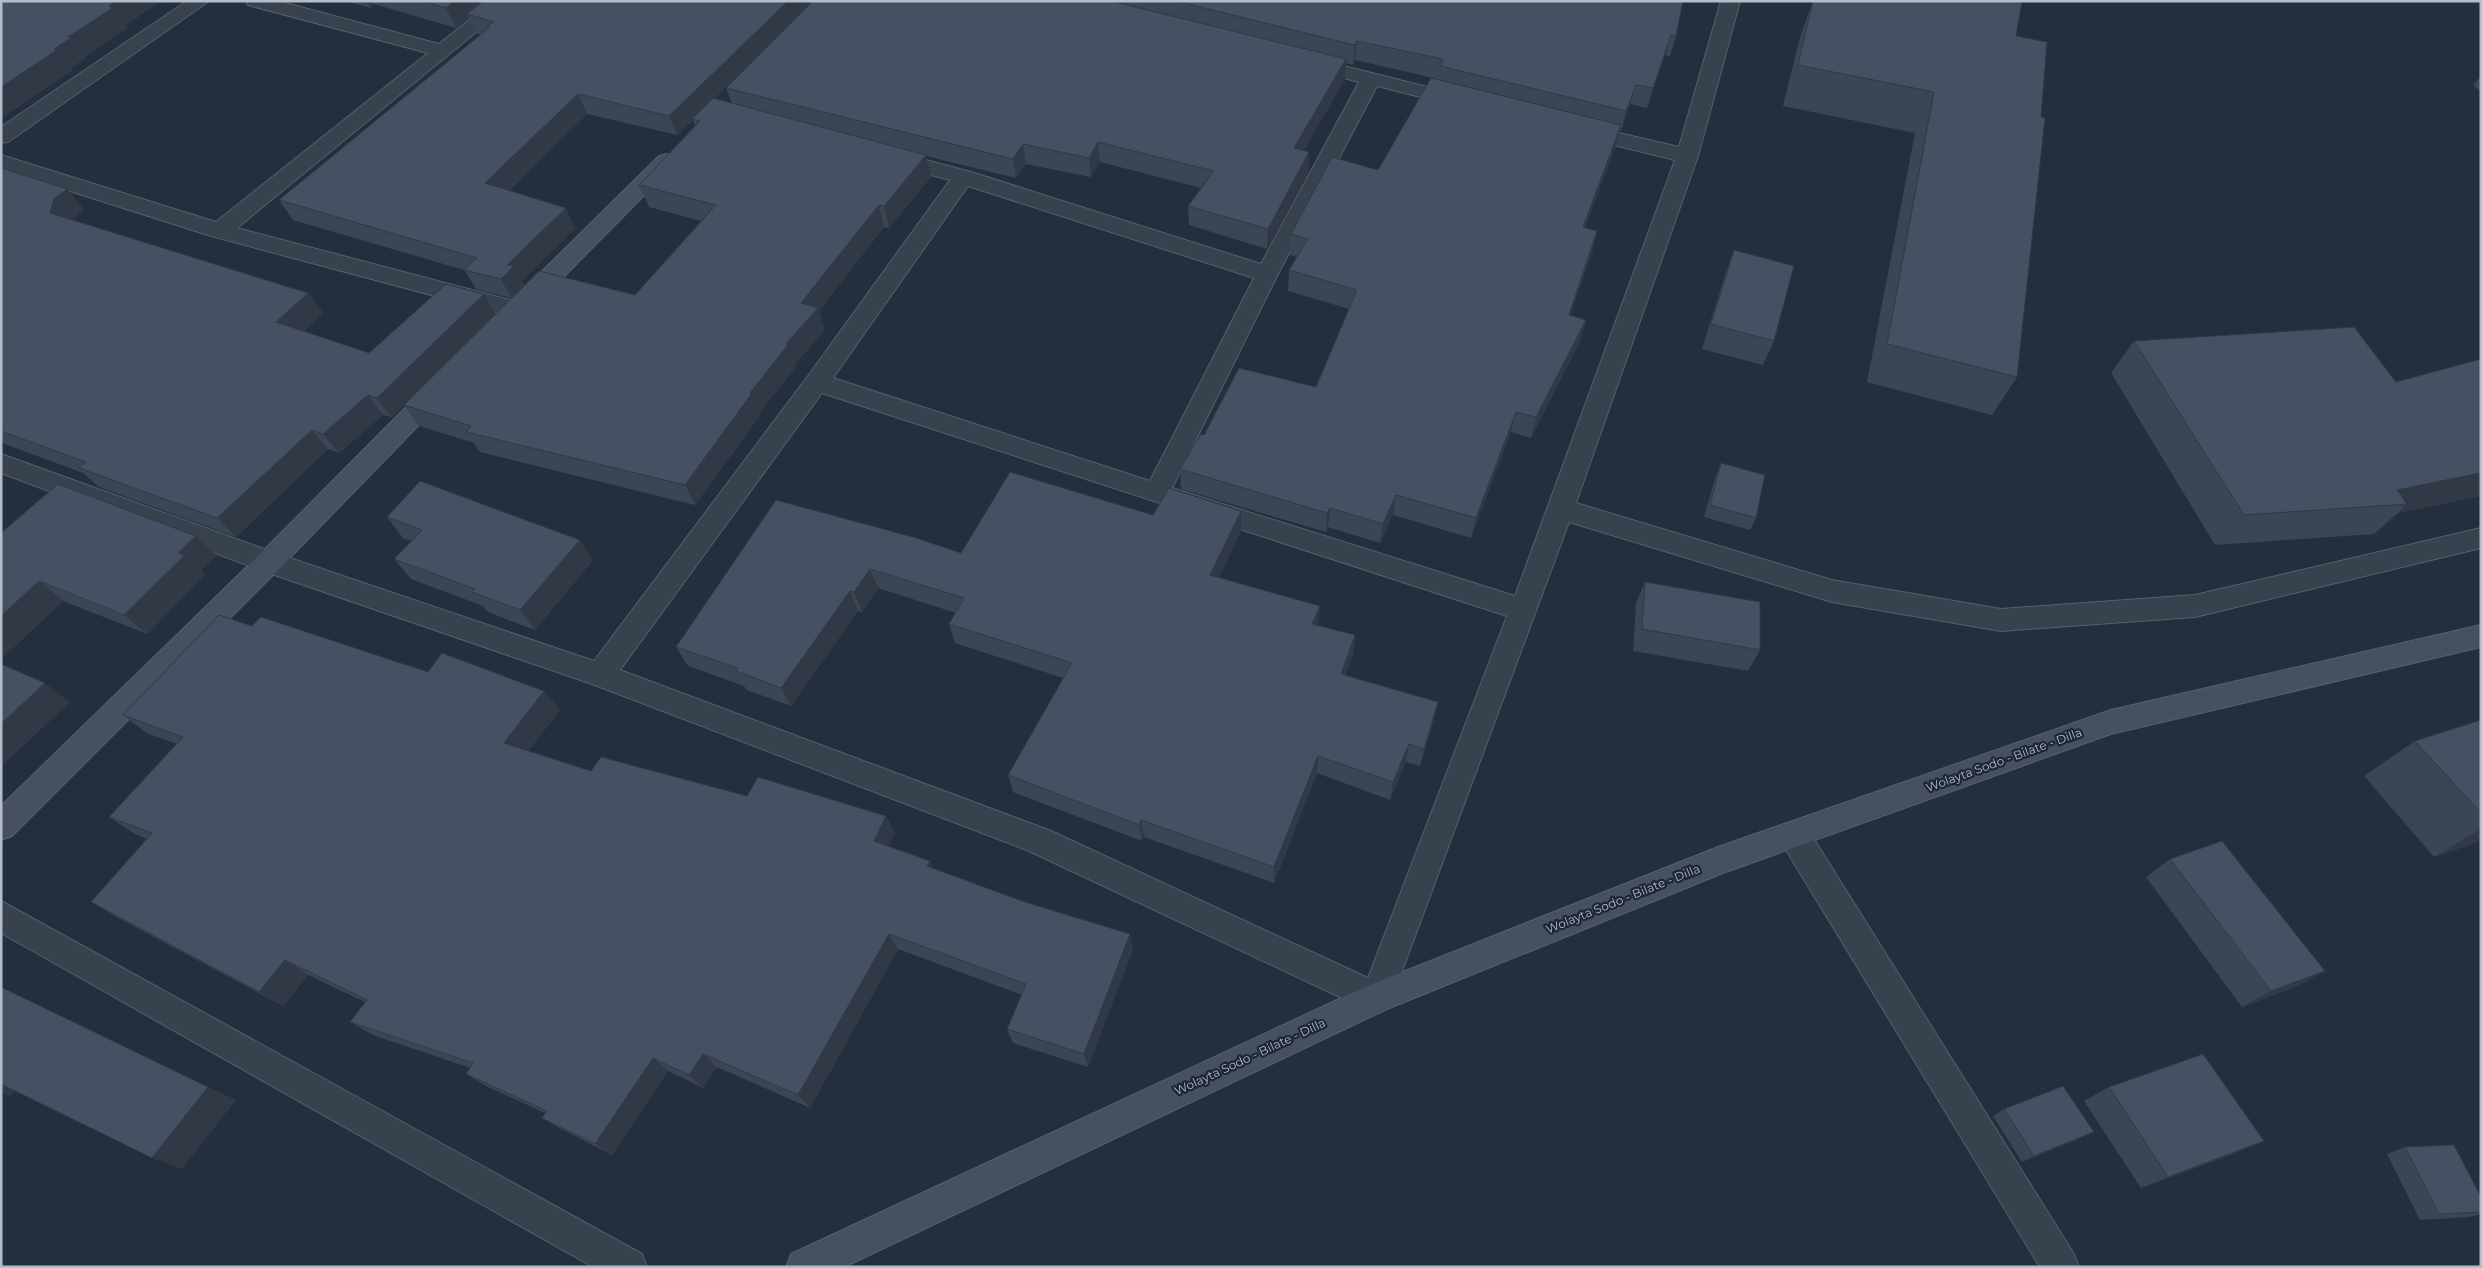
<svg xmlns="http://www.w3.org/2000/svg" width="2482" height="1268" font-family="Montserrat,sans-serif">
  <rect width="100%" height="100%" fill="#242f3e"/>
  <g fill="none" stroke-linecap="round" stroke-linejoin="round">
    <g stroke="#565f6c" stroke-width="2">
      <g id="street">
        <polygon points="187,1 209,1 8,142 1,143 1,127"/>
        <polygon points="246,1 278,1 439,44 493,1 514,1 237,228 525,304 529,310 525,316 517,318 211,236 1,169 1,155 216,222 428,53 248,5"/>
        <path d="M1721,1h19l-42,155 -122,347 256,77 169,29 194,-14 286,-67v20l-286,69 -194,14 -169,-29 -263,-80 -177,476 -5,11 -11,5 -347,-163 -437,-167 -332,-114 -259,-97v-19l277,100 316,107 214,-285 142,-196 -65,-17 -4,-5 4,-5 7,-2 79,21 290,92 98,-182 -58,-15 -3,-4 3,-4 7,-2 159,40 3,4 -3,4 -7,2 -83,-21 -99,188 -106,214 343,108 160,-436 -102,-25 -3,-5 3,-5 7,-1 99,23zM968,186l286,92 -104,203 -317,-103zM822,393l685,223 -139,362 -317,-147 -431,-161z"/>
        <polygon points="1794,821 1805,825 2074,1254 2079,1267 2040,1267 1783,845 1779,835 1783,825"/>
        <polygon points="1,901 642,1254 647,1267 593,1267 1,933"/>
      </g>
    </g>
    <g stroke="#565f6c" stroke-width="2">
      <g id="secondary">
        <polygon points="666,154 673,156 677,161 673,166 535,306 527,308 519,306 515,300 519,294 659,156"/>
        <polygon points="439,380 448,383 451,389 448,395 278,570 12,836 1,840 1,806 260,554 430,383"/>
        <polygon points="2481,625 2481,647 2111,734 1723,873 1387,1009 844,1267 786,1267 791,1254 1365,987 1718,847 2111,710"/>
      </g>
    </g>
    <use href="#street" fill="#38414e" fill-rule="evenodd"/>
    <use href="#secondary" fill="#465061" fill-rule="evenodd"/>
  </g>
  <g fill="#3b4654" fill-rule="evenodd">
    <path d="M346,1h1337l-7,35 -6,20 -5,-1 -18,53 -17,-4 -9,27 -2,-1 -4,17 -30,81 12,3 -5,21 -22,63 16,5 -6,21 -49,97 -20,-6 -40,106 -78,-23 -13,28 -52,-16 -2,5 -145,-43 -1,-20 24,-34 112,-48 33,-78 -61,-18 1,-21 8,-13 -7,-2 1,-21 87,-64 60,-91 -83,-19 -2,5 -7,-2 -1,16 -42,72 6,1v20l-42,77 -78,-24 -1,-19 13,-18 -101,-26 -9,15 -65,-13 -10,14 -90,-22 5,21 -42,51 -5,-1 -65,84 6,19 -30,34 1,3 -36,45 1,2 -66,91 -215,-53 -6,-9 -55,-17 -15,-21 -12,12 -9,-2 -44,38 -11,-4 -92,88 -137,-50 -16,-14 -81,-30h-1v-275l83,41 -12,11 236,73 15,20 -19,18 65,22 115,-59 12,20 15,-16 -35,-9 -12,-19 -171,-50 -14,-20 202,-165 -4,-1 -8,-16 -13,10 -82,-24 -4,4zM766,48l-40,40 6,15 -17,-5zM587,114l90,21 16,-15 2,6 -56,59 10,22 52,14 -66,74 -110,-10 -3,-4 53,-53 -66,-37z"/>
    <polygon points="1813,1 2022,1 2016,36 2017,377 1992,415 1867,382 1915,133 1783,106 1800,37"/>
    <polygon points="2481,76 2481,92 2473,85"/>
    <polygon points="1734,250 1774,341 1763,365 1702,349 1725,275"/>
    <polygon points="2134,341 2481,496 2398,513 2374,534 2215,545 2111,373"/>
    <polygon points="1721,463 1756,518 1750,530 1704,517 1716,475"/>
    <polygon points="776,500 961,553 1153,515 1241,531 1219,577 1318,626 1355,635 1353,654 1345,676 1434,720 1420,766 1406,762 1390,800 1317,773 1274,883 1144,837 1142,841 1013,792 1008,775 1063,678 955,643 949,624 956,613 878,588 862,612 858,611 791,706 747,690 744,686 688,666 676,647"/>
    <polygon points="387,517 593,560 535,630 488,612 483,606 411,579 394,559 412,541 403,538"/>
    <polygon points="1,533 216,556 201,570 205,575 147,634 63,601 1,659"/>
    <polygon points="1645,582 1760,650 1748,671 1633,651 1636,603"/>
    <polygon points="252,626 428,672 544,691 560,710 528,751 591,771 747,796 886,816 895,833 888,846 930,861 933,869 1133,949 1088,1067 1013,1043 1007,1029 1022,995 898,949 810,1108 717,1067 703,1088 668,1071 612,1155 561,1129 542,1118 545,1113 486,1086 466,1074 470,1068 373,1035 350,1022 365,1002 308,975 283,1006 118,918 91,902 147,839 135,834 109,817 177,744 148,734 123,715"/>
    <polygon points="2481,720 2481,841 2434,857 2364,776 2415,741"/>
    <polygon points="2170,859 2325,971 2295,987 2242,1007 2146,877"/>
    <polygon points="2109,1087 2234,1154 2141,1188 2084,1101"/>
    <polygon points="2004,1109 2081,1138 2022,1162 1993,1116"/>
    <polygon points="2405,1147 2481,1197 2481,1214 2469,1217 2420,1220 2387,1154"/>
  </g>
  <g fill="#303945">
    <polygon points="116,1 162,1 126,25 128,28 85,57 86,58 71,68 73,70 1,119 1,87 54,49 109,6"/>
    <polygon points="366,1 373,1 374,4 370,8"/>
    <polygon points="455,1 490,1 467,14 469,18 456,28 446,8"/>
    <polygon points="788,1 814,1 694,119 692,119 693,120 677,135 669,116"/>
    <polygon points="1671,35 1665,55 1647,108 1653,88"/>
    <polygon points="1357,41 1355,60 1353,65 1354,45"/>
    <polygon points="1346,59 1345,79 1294,168 1294,148"/>
    <polygon points="1636,85 1630,104 1621,131 1626,111"/>
    <polygon points="578,94 587,114 496,203 485,183"/>
    <polygon points="1621,125 1615,147 1577,249 1583,227"/>
    <polygon points="1098,142 1100,162 1091,177 1089,158"/>
    <polygon points="1023,144 1026,164 1016,178 1013,159"/>
    <polygon points="1309,152 1309,172 1267,249 1268,229"/>
    <polygon points="926,155 931,177 889,228 884,206"/>
    <polygon points="67,189 84,209 72,220 50,213 54,199"/>
    <polygon points="879,205 884,227 819,311 825,330 795,364 796,367 760,412 761,414 695,505 685,485 750,393 786,344 801,303"/>
    <polygon points="566,208 575,228 522,281 525,286 512,299 501,279 507,265"/>
    <polygon points="1597,231 1592,252 1563,336 1569,315"/>
    <polygon points="308,293 323,313 292,342 276,322"/>
    <polygon points="484,294 496,314 392,417 377,398"/>
    <polygon points="1586,320 1580,341 1531,438 1536,417"/>
    <polygon points="368,395 383,415 339,453 323,434"/>
    <polygon points="1516,412 1511,432 1471,538 1476,518"/>
    <polygon points="312,430 328,449 236,537 217,518"/>
    <polygon points="2481,473 2481,496 2398,513 2407,504 2397,490"/>
    <polygon points="1396,495 1393,515 1380,543 1383,524"/>
    <polygon points="1330,508 1328,527 1326,532 1327,513"/>
    <polygon points="1241,511 1241,531 1211,594 1210,575"/>
    <polygon points="196,536 216,556 201,570 205,575 147,634 124,615 178,553"/>
    <polygon points="580,540 593,560 535,630 520,610"/>
    <polygon points="870,569 878,588 862,612 854,592"/>
    <polygon points="39,581 63,601 1,659 1,616"/>
    <polygon points="850,591 858,611 791,706 781,688"/>
    <polygon points="1320,606 1318,625 1311,643 1312,624"/>
    <polygon points="1355,635 1353,654 1339,693 1341,674"/>
    <polygon points="45,683 70,702 1,767 1,724"/>
    <polygon points="544,691 560,710 520,761 504,743"/>
    <polygon points="1438,702 1434,720 1420,766 1424,749"/>
    <polygon points="1409,744 1406,762 1390,800 1393,782"/>
    <polygon points="1318,756 1317,773 1274,883 1274,867"/>
    <polygon points="886,816 895,833 882,858 874,841"/>
    <polygon points="1141,820 1144,837 1142,841 1139,825"/>
    <polygon points="2481,829 2481,841 2434,857"/>
    <polygon points="930,861 937,878 927,866"/>
    <polygon points="889,934 898,949 810,1108 798,1095"/>
    <polygon points="1130,934 1133,949 1088,1067 1084,1054"/>
    <polygon points="285,960 308,975 283,1006 259,992"/>
    <polygon points="2325,971 2295,987 2242,1007 2271,991"/>
    <polygon points="1,987 33,1002 236,1100 182,1169 152,1158"/>
    <polygon points="703,1054 717,1067 703,1088 689,1075"/>
    <polygon points="653,1058 668,1071 612,1155 595,1144"/>
    <polygon points="1,1082 17,1088 10,1096 1,1093"/>
    <polygon points="2094,1132 2081,1138 2022,1162 2034,1156"/>
    <polygon points="2264,1141 2234,1154 2141,1188 2168,1177"/>
  </g>
  <g fill="#455162" stroke="#303945">
    <polygon points="1,1 116,1 109,6 113,8 68,37 71,38 54,49 57,50 1,87"/>
    <polygon points="422,1 455,1 446,8"/>
    <polygon points="483,1 788,1 669,116 578,94 485,183 566,208 507,265 514,266 501,279 464,270 477,258 279,200 490,27 487,26 494,22 467,14"/>
    <polygon points="813,1 1111,1 1346,59 1294,148 1309,152 1268,229 1188,206 1214,171 1098,142 1089,158 1023,144 1013,159 726,88"/>
    <polygon points="1176,1 1683,1 1676,36 1671,35 1653,88 1636,85 1626,111 1440,66 1443,59 1357,41 1354,45"/>
    <polygon points="1813,1 2022,1 2016,36 2047,42 2041,117 2045,118 2017,377 1887,344 1934,92 1798,65"/>
    <polygon points="1431,78 1621,125 1583,227 1597,231 1569,315 1586,320 1536,417 1516,412 1476,518 1396,495 1383,524 1330,508 1327,513 1180,469 1201,434 1204,435 1239,368 1316,387 1357,290 1289,270 1308,239 1291,234 1332,157 1378,170"/>
    <polygon points="713,98 926,155 884,206 879,205 801,303 818,308 786,344 788,345 750,393 752,393 685,485 466,432 471,426 404,405 539,271 635,295 716,205 639,185 700,121 692,119"/>
    <polygon points="1,168 67,189 54,199 50,213 308,293 276,322 369,353 446,284 484,294 377,398 368,395 323,434 312,430 217,518 79,468 86,462 1,431"/>
    <polygon points="1734,250 1794,266 1774,341 1711,324"/>
    <polygon points="2354,327 2396,382 2481,359 2481,473 2397,490 2407,504 2244,515 2134,341"/>
    <polygon points="1721,463 1765,475 1756,518 1710,505"/>
    <polygon points="1010,472 1153,515 1169,488 1241,511 1210,575 1320,606 1312,624 1355,635 1341,674 1438,702 1424,749 1409,744 1393,782 1318,756 1274,867 1141,820 1139,825 1008,775 1072,663 949,624 964,598 870,569 854,592 850,591 781,688 736,671 738,668 676,647 776,500 913,537 961,553"/>
    <polygon points="420,481 580,540 520,610 472,592 475,589 394,559 422,530 387,517"/>
    <polygon points="58,484 196,536 178,553 185,555 124,615 39,581 1,616 1,533"/>
    <polygon points="1645,582 1760,602 1760,650 1642,629"/>
    <polygon points="219,615 252,626 261,617 428,672 442,653 544,691 504,743 591,771 601,757 747,796 758,777 886,816 874,841 930,861 927,866 1025,902 1130,934 1084,1054 1007,1029 1026,984 889,934 798,1095 703,1054 689,1075 653,1058 595,1144 542,1118 547,1111 466,1074 473,1063 350,1022 367,1000 285,960 259,992 91,902 152,833 109,817 183,737 123,715"/>
    <polygon points="1,664 45,683 1,724"/>
    <polygon points="2481,720 2481,813 2415,741"/>
    <polygon points="2222,841 2325,971 2271,991 2170,859"/>
    <polygon points="1,987 208,1087 152,1158 1,1084"/>
    <polygon points="2203,1054 2264,1141 2168,1177 2109,1087"/>
    <polygon points="2063,1086 2094,1132 2034,1156 2004,1109"/>
    <polygon points="2454,1145 2481,1197 2481,1212 2439,1214 2405,1147"/>
  </g>
  <g text-anchor="middle" stroke-width="4.5" stroke-linejoin="round" paint-order="stroke">
    <g font-size="12" fill="#b4bcc9" stroke="#1d2633">
      <text transform="translate(2004 760) rotate(-20)" y="4">Wolayta Sodo - Bilate - Dilla</text>
      <text transform="translate(1623 899) rotate(-22)" y="4">Wolayta Sodo - Bilate - Dilla</text>
      <text transform="translate(1250 1057) rotate(-25)" y="4">Wolayta Sodo - Bilate - Dilla</text>
    </g>
  </g>
  <rect width="2482" height="1268" fill="none" stroke="#b4bcc9" stroke-width="5"/>
</svg>
